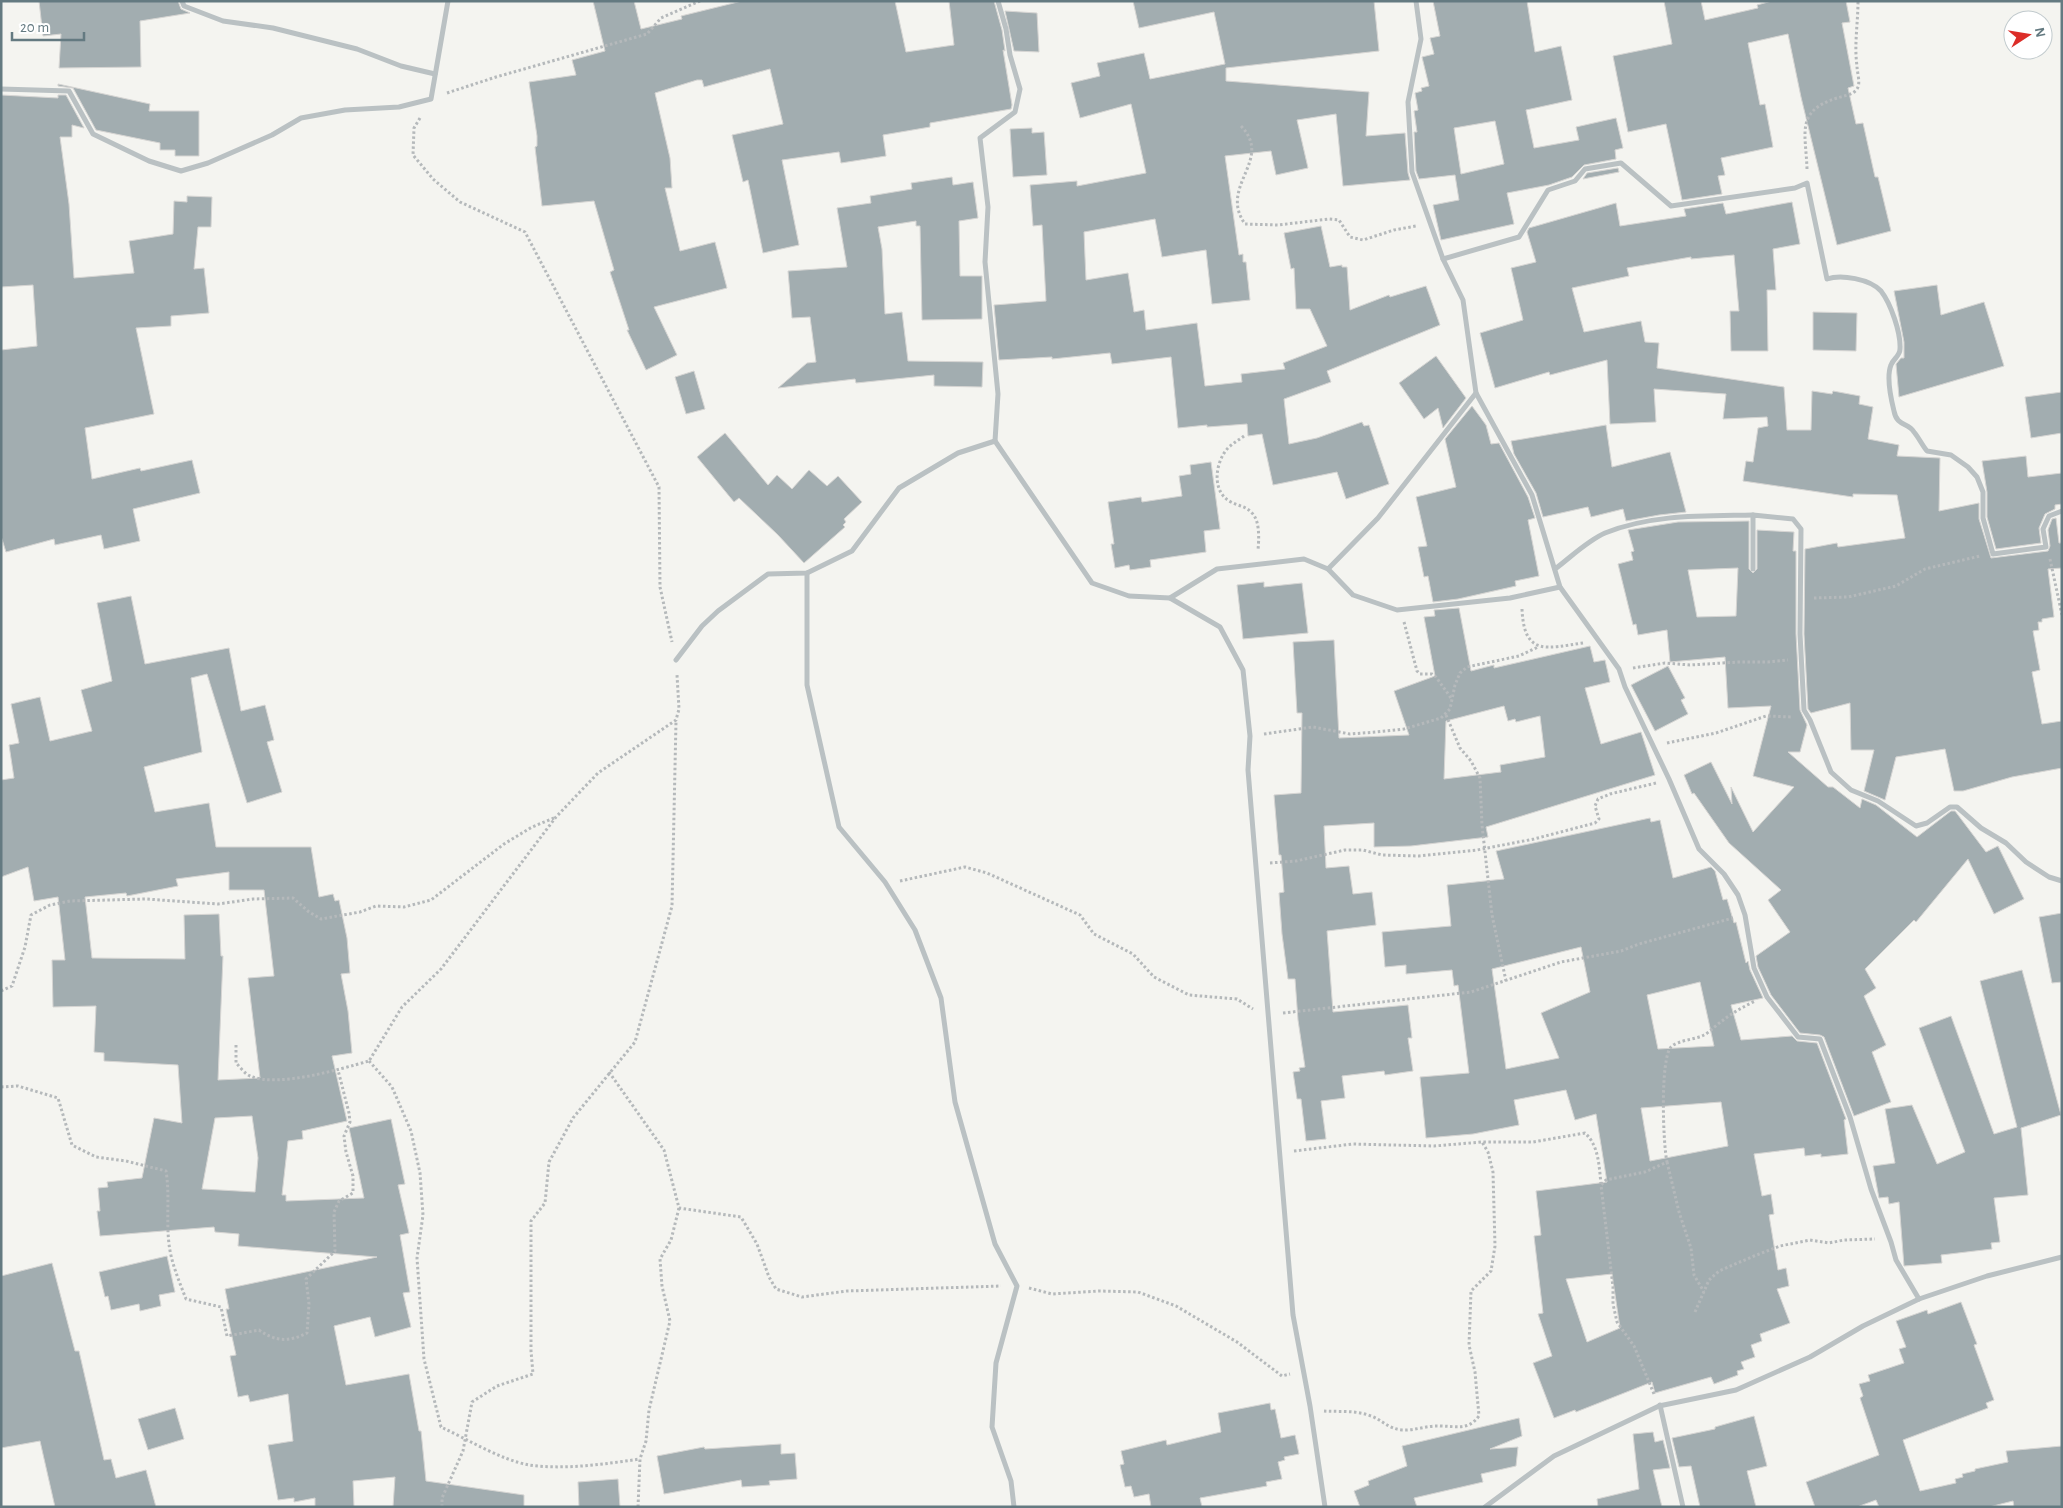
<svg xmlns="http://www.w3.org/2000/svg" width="2063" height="1508" font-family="'Alegreya Sans',sans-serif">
  <rect width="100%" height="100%" fill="#f4f4f0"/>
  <g fill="#a2adb0" stroke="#d6d5d3" fill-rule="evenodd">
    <polygon points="39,1 178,1 181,9 190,13 140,21 141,67 59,68 61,34 43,36"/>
    <polygon points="593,1 634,1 641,29 682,19 681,16 742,1 895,1 906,52 954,45 949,1 994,1 1002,30 1005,51 1003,50 1012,105 1011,109 930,123 930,127 883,135 886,156 841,163 839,152 782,160 799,245 763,253 748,180 743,182 732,135 783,124 770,69 704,87 702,80 697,80 655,93 670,158 672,188 665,188 680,251 715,242 727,288 654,307 677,355 646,370 627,330 629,330 610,272 614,270 594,201 542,206 535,147 537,146 537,136 529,82 576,75 572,60 605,51"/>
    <polygon points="1133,1 1374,1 1379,51 1226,68 1226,81 1369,92 1366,136 1405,133 1408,173 1410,180 1343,186 1336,114 1297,120 1308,168 1276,175 1271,151 1225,156 1239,255 1243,254 1243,262 1246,262 1250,300 1212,304 1206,250 1162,257 1155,219 1084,232 1085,257 1086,280 1128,273 1134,312 1144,310 1146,330 1197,323 1205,386 1242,382 1241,374 1285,369 1283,363 1327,346 1310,309 1296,309 1294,268 1291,269 1284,233 1321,226 1330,267 1342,265 1342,267 1347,267 1350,310 1389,295 1390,297 1426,286 1440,325 1327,371 1331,382 1284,399 1289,444 1317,438 1362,422 1364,426 1369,425 1389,484 1346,499 1337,472 1273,485 1262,434 1248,436 1247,424 1207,427 1207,425 1178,428 1171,357 1112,364 1110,353 1052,359 1052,357 999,360 994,305 1046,301 1042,225 1033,226 1030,185 1077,181 1077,186 1146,173 1131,104 1080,118 1071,83 1100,76 1097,63 1144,53 1150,79 1225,64 1214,12 1139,28"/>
    <path d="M1433,1h94l8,51 26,-6 11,54 -46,10 8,38 45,-8 -3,-13 40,-9 7,30 -8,2 1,9 -32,6 -12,12 -23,8 -42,8 7,31 -73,16 -8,-35 26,-5 -4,-25 -36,4 -3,-8 -2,-39h3l-3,-21 4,-1 -3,-17 7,-2 -1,-3 8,-2 -7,-29 12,-3 -4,-16 10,-2zM1495,121l9,43 -43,10 -7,-46z"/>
    <polygon points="1664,1 1701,1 1705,20 1758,8 1757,5 1772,1 1846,1 1850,22 1842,23 1854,86 1848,88 1856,124 1863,123 1875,177 1878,177 1891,231 1837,245 1801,97 1788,34 1748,43 1760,105 1765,104 1773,147 1721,158 1725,175 1718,176 1722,194 1682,200 1666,124 1628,132 1613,56 1672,44"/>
    <polygon points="1005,11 1037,13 1039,52 1014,51"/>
    <polygon points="58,84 150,104 149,111 199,111 199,156 175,156 175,150 160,150 160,143 96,130 73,88 58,86"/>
    <polygon points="1,95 58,98 58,95 66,95 84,128 72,125 72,137 60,137 69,204 74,278 134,273 129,241 173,234 174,201 187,202 187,196 212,197 211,227 198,227 194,269 204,268 209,313 171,316 171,326 136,328 154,414 85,428 92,479 140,468 141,471 192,460 200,493 133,509 140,541 104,549 101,535 55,545 54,539 6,552 1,536 1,350 37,346 33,285 1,287"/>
    <polygon points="1032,128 1032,133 1044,132 1047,175 1013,177 1010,129"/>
    <polygon points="1618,168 1619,172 1583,179 1587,173"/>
    <polygon points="952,177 953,185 973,182 978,218 959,221 960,276 982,276 982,319 922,320 920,226 916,226 916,221 878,227 882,249 885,314 902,312 908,361 983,362 982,387 934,386 934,375 856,383 855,379 778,388 807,363 816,362 810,317 792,318 788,271 847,267 837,208 871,203 870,196 912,189 911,183"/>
    <polygon points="1792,202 1800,244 1773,249 1776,290 1767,290 1768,351 1731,351 1730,311 1739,311 1734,255 1691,259 1691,257 1627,268 1629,276 1572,288 1584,332 1641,321 1645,342 1659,343 1657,368 1784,387 1787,430 1811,430 1812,391 1832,394 1833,391 1860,396 1859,404 1873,407 1868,439 1899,445 1897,456 1940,458 1939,511 1979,503 1979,519 1991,558 2048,551 2050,546 2048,530 2052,519 2056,518 2059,543 2062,543 2062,568 2048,569 2054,617 2042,619 2042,622 2038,622 2039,630 2033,631 2040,670 2032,672 2042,724 2062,721 2062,768 2012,777 1963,791 1954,791 1945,749 1896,757 1885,800 1864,791 1874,750 1851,750 1850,703 1811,713 1808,709 1804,634 1805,549 1837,543 1838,547 1905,538 1897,495 1853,494 1853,497 1743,481 1746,461 1753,462 1758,428 1768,426 1767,417 1723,419 1726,394 1654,389 1656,422 1610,424 1607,360 1550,375 1549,372 1495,388 1480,333 1523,320 1511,268 1536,262 1527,232 1529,228 1616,203 1620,226 1686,216 1684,209 1723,203 1726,214"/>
    <polygon points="1937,285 1941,315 1984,302 2004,366 1899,397 1896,364 1901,358 1904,358 1904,342 1894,291"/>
    <polygon points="1813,312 1857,313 1856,351 1813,350"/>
    <polygon points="1436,356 1466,398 1443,428 1438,408 1424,419 1399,383"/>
    <polygon points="694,371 705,409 686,414 675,377"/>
    <polygon points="2062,392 2062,433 2031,438 2025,397"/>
    <polygon points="1472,406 1486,425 1491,444 1499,443 1528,497 1535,518 1528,520 1539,576 1515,581 1516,586 1458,599 1433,602 1428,576 1424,577 1418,547 1427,546 1416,497 1456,487 1445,439"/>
    <polygon points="1606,425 1612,467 1670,452 1686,512 1659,515 1626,521 1623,509 1591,517 1588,507 1543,517 1536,493 1514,454 1511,441"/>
    <polygon points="725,433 768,485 777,475 792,489 809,470 827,486 838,476 862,502 844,519 846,522 843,525 845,527 804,563 778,535 739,498 734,502 697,457"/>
    <polygon points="2026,456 2028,477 2062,473 2062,504 2055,505 2055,509 2045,514 2039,528 2041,543 1996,549 1987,517 1987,492 1982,461"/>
    <polygon points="1211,462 1220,529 1204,531 1206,552 1150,560 1151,567 1130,570 1129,565 1115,568 1111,544 1114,544 1108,502 1141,497 1142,502 1182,496 1179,476 1191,474 1190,465"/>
    <path d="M1749,521v48l4,4 4,-4v-39l37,2 -1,19h3v83l4,76 7,15 -7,27h-12l40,35h5l27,21 2,-9 14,6 41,32 34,-26h4l31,41 12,-6 26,53 -30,15 -26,-55 -52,63 -2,-2 -49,49 11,19 -12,8 22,49 -14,7 19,50 -37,14 -30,-79 -4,-2 -20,-2 -29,-38 -13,-28 -2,-11 34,-24 -22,-32 13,-10 -52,-47 -35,-50 -2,1 -8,-19 27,-13 21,42 -1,-17 22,45 41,-45 -41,-11 18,-70 -43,2 -3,-51 -55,5 -3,-32 -29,5 -2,-11 -3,1 -15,-61 15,-4 -2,-8 3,-1 -6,-21 50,-8zM1738,568l-2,48 -39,1 -9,-47z"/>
    <polygon points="1264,582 1264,587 1302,583 1308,633 1243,639 1237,585"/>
    <path d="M131,596l14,68 84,-16 12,63 24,-6 9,35 -7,2 15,50 -35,11 -40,-129 -16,4 11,74 -58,15 11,45 54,-9 7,44h95l8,50 14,-3 2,7 4,-1 8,38 3,35 -9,1 7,37 4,42 -20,3 15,65 -45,10 1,8 -15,2 -6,54h4v6l78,-3 -15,-70 42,-9 14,65 -7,1 11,48 -9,2 10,57 -7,1 8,34 -36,10 -5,-20 -36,9 12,59 63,-11 10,57h2l5,50 98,14v12h-131l2,-30 -42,4 1,26h-39v-9l-21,4v-4l-16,2 -10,-55 25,-4 -5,-47 -38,8 -2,-7 -10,2 -8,-41 6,-1 -10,-46h3l-4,-20 152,-32 -139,-11 1,-12 -24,-2 -1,-5 -114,9 -3,-25h3l-2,-23 10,-1 -1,-5 35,-4 12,-60 28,5 -4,-58 -74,-4v-8l-10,-1 2,-46 -43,1 -1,-47h13l-7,-63 -24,4 -6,-34 -27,10v-97l13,-2 -5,-33 10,-2 -8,-39 29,-7 10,44 42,-10 -11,-41 31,-9 -15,-78zM229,872v18h35l10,86 -26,2 12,100 -42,2 5,-124h-2l-2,-42 -35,1 1,44 -93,-1 -7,-61 41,-4 1,3 51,-10 -2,-7zM252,1116l6,42 -3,34 -53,-3 13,-71z"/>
    <path d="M1459,608l12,63 23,-6v3l96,-22 4,16 11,-2 5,22 -25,6 16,56 40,-12 14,43 -169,52 2,10 -77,9 -37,1v-24l-50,3 2,42 23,-2 4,28 19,-2 4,33 -49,6 6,81 75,-7 4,33h-4l5,33 -28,4 -1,-4 -42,5 3,22 -24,3 5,38 -20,2 -5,-42h-4l-4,-27 7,-1 -1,-3 6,-1 -7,-47 -3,-41h-7l-6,-45 -3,-41 5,-1 -3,-37h-2l-5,-60 27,-2 1,-80h-5l-4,-71 41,-2 5,98 70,-3 -15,-44 41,-15 -11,-59 11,-1 -1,-6zM1504,706l4,15 7,-2 1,3 24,-6 5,41 -45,8 1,7 -57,7 2,-58z"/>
    <polygon points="1668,666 1685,698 1681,700 1688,714 1655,731 1631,685"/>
    <path d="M1650,818l1,4 9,-2 13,58 38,-11 4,4 8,29 4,-1 7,24 2,-1 10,41 2,-2 2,9 13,28 -32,7 10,35 51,-4 5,5 20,2 29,76 -2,1 4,34 -27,3v-3l-16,2 -1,-8 -50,6 8,42 9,-2 3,20 -5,1 9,55 8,-2 3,18 -12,3 13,34 -30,11 2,7 -11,4 4,12 -14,5 3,7 -7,2 1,4 -24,9 -3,-7 -56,16 -3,-11 -76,30 -1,-2 -21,8 -21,-55 19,-7 -14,-42 5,-1 -9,-77 7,-1 -5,-44 71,-9 -11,-68 -21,6 -9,-30 -52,10 5,25 -46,9 -47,4 -6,-61 49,-4 -11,-88 -4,1 -2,-16 -46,4v-9l-21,2 -3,-35 69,-6 -4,-41 57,-6 -8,-28zM1581,947l9,45 -49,21 18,45 -53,11 -14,-100zM1700,982l14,64 -56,3 -11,-54zM1721,1102l7,44 -78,15 -9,-53zM1612,1274l8,54 -33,14 -21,-63z"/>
    <polygon points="2062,913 2062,982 2052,983 2039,917"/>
    <polygon points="2022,970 2061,1115 2021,1128 2028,1195 1994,1198 2000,1242 1991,1243 1992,1249 1941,1255 1942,1263 1904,1266 1899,1202 1889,1204 1888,1197 1879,1198 1873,1166 1895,1163 1885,1109 1912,1105 1937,1164 1965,1152 1919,1028 1951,1016 1994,1134 2017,1127 1980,981"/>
    <polygon points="167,1256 175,1292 159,1295 161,1306 140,1311 139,1304 111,1310 108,1296 105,1297 99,1272"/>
    <polygon points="52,1263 75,1351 79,1351 104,1460 111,1459 116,1478 146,1470 156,1507 55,1507 40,1441 1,1448 1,1276"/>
    <polygon points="1961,1302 1977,1344 1974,1345 1994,1400 1986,1403 1988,1408 1903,1440 1920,1491 1956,1483 1955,1479 1963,1477 1962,1474 1975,1471 1975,1469 2008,1462 2006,1451 2062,1446 2062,1507 2014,1507 2013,1501 1989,1507 1879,1507 1876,1500 1857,1507 1815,1507 1806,1482 1879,1455 1860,1398 1863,1396 1859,1384 1870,1381 1868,1375 1904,1363 1899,1349 1906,1347 1896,1321 1927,1310 1928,1314"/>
    <polygon points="1270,1403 1271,1410 1275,1409 1281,1438 1295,1435 1299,1454 1284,1457 1285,1460 1278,1462 1282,1479 1266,1482 1267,1486 1200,1498 1202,1507 1151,1507 1149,1494 1134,1497 1131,1486 1125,1487 1120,1465 1124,1464 1121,1451 1166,1440 1167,1445 1221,1432 1218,1413"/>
    <polygon points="175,1408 184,1439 148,1450 138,1419"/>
    <polygon points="1754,1416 1767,1466 1747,1471 1756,1507 1700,1507 1691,1466 1679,1467 1672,1438 1715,1429 1715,1427"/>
    <polygon points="1519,1418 1522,1436 1490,1449 1518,1447 1516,1466 1481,1474 1483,1482 1414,1498 1417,1507 1360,1507 1354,1491 1369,1485 1368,1481 1407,1466 1402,1446"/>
    <polygon points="1653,1432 1655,1442 1663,1440 1670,1468 1653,1470 1662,1507 1598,1507 1597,1499 1639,1489 1633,1434"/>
    <polygon points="781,1444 781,1454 795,1453 797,1479 769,1481 770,1485 742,1487 741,1480 664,1494 657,1456 704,1447 705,1449"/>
    <polygon points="618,1479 620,1507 579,1507 578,1482"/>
  </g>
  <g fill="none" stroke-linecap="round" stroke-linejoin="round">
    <g stroke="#b5b9bb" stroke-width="3" stroke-dasharray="2.5 2.5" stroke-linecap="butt">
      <polyline points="447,93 496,77 647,34 661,18 700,1"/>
      <polyline points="420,118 414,128 413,155 433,179 460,202 525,232 659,487 660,587 672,642"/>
      <path d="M1241,126c33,34 -23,60 4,98l33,1 51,-6 10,1 11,17 13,3 31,-10 22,-4"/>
      <path d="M1807,169c-1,-36 -12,-58 30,-71 6,-2 16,-3 20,-9 4,-6 0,-16 0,-23 -3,-21 1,-43 1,-65"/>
      <path d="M1244,436c-5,4 -11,7 -16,12 -13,14 -17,44 3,54 7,4 15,4 21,11 8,8 7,26 6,37"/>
      <polyline points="2050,559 2062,615"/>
      <polyline points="1814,598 1848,597 1896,586 1925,569 1980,556"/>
      <path d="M1522,609c2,48 25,39 61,34"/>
      <polyline points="1404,622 1417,671 1420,674 1432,674 1436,677 1451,698"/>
      <polyline points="1633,668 1665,663 1690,665 1739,662 1768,662 1788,660"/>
      <polyline points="1446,715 1460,748 1471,761 1480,778 1482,825 1492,915 1506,981"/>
      <polyline points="1264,734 1313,727 1350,734 1376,732 1404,729 1441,718 1450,709 1455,685 1460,673 1467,667 1519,656 1538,647"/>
      <polyline points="1667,743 1716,733 1766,716 1792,717"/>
      <polyline points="1270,863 1296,861 1345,850 1363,850 1382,855 1419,856 1477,850 1534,839 1595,823 1599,819 1595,806 1598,799 1610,794 1656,783"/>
      <polyline points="900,881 965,867 987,873 1080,915 1094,934 1133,954 1154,977 1189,995 1237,999 1253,1009"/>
      <polyline points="1,991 12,986 25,947 31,915 50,905 70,901 146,899 218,904 253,899 293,898 309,912 321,919 360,912 376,906 404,907 431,900 504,844 532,827 554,818"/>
      <polyline points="1283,1013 1471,992 1561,962 1621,951 1639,944 1733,918"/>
      <path d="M236,1045v18c4,4 9,11 14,13 28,12 90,-7 119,-15l33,-54 39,-38 115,-152 42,-44 78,-53 3,-11 -2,-34"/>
      <path d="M369,1061l23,26 19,44 9,42 3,42 -6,43 7,101 17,68c26,12 60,33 88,38 36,5 76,-1 111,-6"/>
      <polyline points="609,1072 664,1150 679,1208 741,1217 757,1244 769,1277 776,1289 802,1297 847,1291 1001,1286"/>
      <path d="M1,1087l17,-1 40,12 14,47 24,12 30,4 40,10c4,24 0,48 3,73 2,18 10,37 17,55l35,8 6,29 32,-6c17,12 30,12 48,3l2,-29 -3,-25 29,-28 -1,-39 5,-11 14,-8v-17l-7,-24 -2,-16 6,-14 -1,-9 -11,-43"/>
      <path d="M1294,1151l59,-7 81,2 48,-4h51l52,-9c14,13 14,33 16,51"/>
      <polyline points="1667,1162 1679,1212 1691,1248 1694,1275 1704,1292"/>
      <polyline points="1029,1288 1052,1294 1099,1291 1138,1292 1176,1306 1237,1342 1282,1376 1290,1374"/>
      <polyline points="1695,1312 1709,1280 1719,1271 1754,1256 1780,1246 1810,1240 1829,1243 1844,1240 1875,1239"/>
      <path d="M1654,1394l-20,-48 -17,-24 -4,-18v-17l-12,-102 5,-5 39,-8 22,-10c-4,-18 -7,-103 4,-115 7,-7 23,-7 33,-12 6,-3 12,-10 18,-14 10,-8 21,-14 33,-20"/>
      <path d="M1324,1411c15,1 32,-1 47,5 11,4 18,13 31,14 12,1 26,-5 38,-4 16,0 28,5 39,-10l-4,-44 -6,-27 2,-54 20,-20 4,-25 -2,-74 -5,-20 -6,-10"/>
      <polyline points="442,1507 442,1498 463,1451 472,1402 497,1386 533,1374 531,1351 531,1221 545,1203 549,1162 573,1118 635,1042 672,906 676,721"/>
      <polyline points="638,1507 640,1459 646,1441 649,1410 670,1321 662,1286 660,1259 671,1240 679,1208"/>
    </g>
    <g stroke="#bac1c3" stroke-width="5">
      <polyline points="182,1 184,6 223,21 273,28 357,49 401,66 435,74"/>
      <polyline points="1416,1 1421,39 1408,102 1412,172 1443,259 1463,300 1476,393 1532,495 1560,587 1619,669 1625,687 1669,779 1699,849 1724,874 1738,895 1745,915 1754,968 1767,997 1798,1037 1820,1039 1850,1117 1871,1189 1891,1242 1896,1260 1919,1299"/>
      <polyline points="1,89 69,91 93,134 149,161 181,171 208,163 272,135 301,118 345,110 399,107 431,99 448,1"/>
      <path d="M1443,259l76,-22 29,-47 27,-9 10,-12 36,-6 50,43 124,-18 12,-5 20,96c14,-5 43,0 54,12 10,13 20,42 19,58 0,7 -7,10 -9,16 -5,12 0,34 3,46 3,16 14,11 20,21 5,6 8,13 13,19l24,4 17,12 9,10 6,15v26l10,36 53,-7 -3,-18 6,-13 13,-5"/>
      <polyline points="995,441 998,394 985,262 988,207 980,138 1015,112 1020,89 1010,55 1006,29 998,1"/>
      <polyline points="1328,569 1378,518 1476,393"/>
      <path d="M1555,569c16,-12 32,-28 50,-36 47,-19 98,-17 148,-18"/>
      <polyline points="1753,569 1753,515 1793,519 1801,529 1800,634 1804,710 1810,720 1831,772 1851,790 1878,801 1916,826 1927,823 1950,807 1957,807 1981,828 2006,843 2026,862 2049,877 2062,881"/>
      <polyline points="807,573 807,685 839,827 885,882 915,930 941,998 955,1102 995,1244 1017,1286 996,1363 992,1427 1011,1481 1014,1507"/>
      <polyline points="1170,598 1220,627 1243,670 1250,736 1248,770 1293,1315 1310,1406 1325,1507"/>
      <polyline points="676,660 702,626 718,611 768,574 807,573 852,551 899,488 958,453 995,441 1092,583 1129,596 1170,598 1217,569 1304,559 1328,569 1353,595 1397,610 1510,598 1560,587"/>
      <polyline points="1660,1405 1683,1507"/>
      <polyline points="1485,1507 1554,1456 1659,1406 1736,1390 1810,1357 1863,1326 1919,1299 1987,1276 2062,1257"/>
    </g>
  </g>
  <rect width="2063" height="1508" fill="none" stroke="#647a81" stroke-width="5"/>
  <g transform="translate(2028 35) rotate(78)"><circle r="24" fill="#ffffff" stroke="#c1cacd"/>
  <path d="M0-4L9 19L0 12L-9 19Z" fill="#dc2d28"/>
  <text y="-8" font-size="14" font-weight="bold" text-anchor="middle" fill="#647a81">N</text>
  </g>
  <path d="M12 32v8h72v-8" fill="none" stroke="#647a81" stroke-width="2.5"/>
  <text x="20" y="32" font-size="15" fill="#647a81" stroke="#ffffff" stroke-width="4" paint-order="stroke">20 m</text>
</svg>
